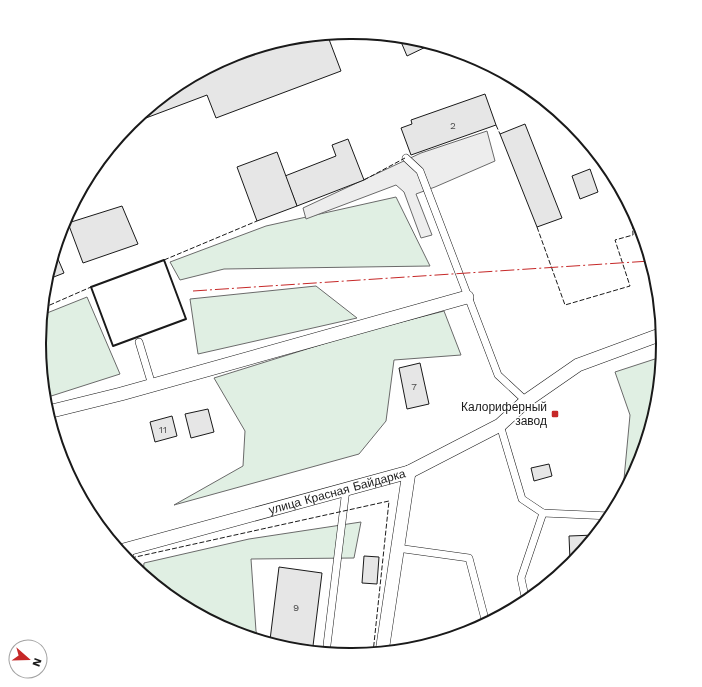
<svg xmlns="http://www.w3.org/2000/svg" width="702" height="687" font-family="'Work Sans',sans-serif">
  <rect width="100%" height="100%" fill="#fff"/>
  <g fill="#e0efe3" stroke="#6a6a6a">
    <polygon points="396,197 430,266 224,269 180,280 170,262 266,226"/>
    <polygon points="316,286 357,318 198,354 190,299"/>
    <polygon points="87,297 120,374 45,398 40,343 42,315"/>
    <polygon points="444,311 461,355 394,360 386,421 359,454 174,505 243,466 245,431 214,378 358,333"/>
    <polygon points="661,357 656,405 639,463 630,480 624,479 630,415 615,372"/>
    <polygon points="361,522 354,558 251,559 256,631 258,639 232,631 178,602 143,574 144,563 249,539"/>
  </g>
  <polygon fill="#ededed" stroke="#6a6a6a" points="487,131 495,161 435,187 416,194 432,235 421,238 404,192 396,185 306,219 303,208 421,153"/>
  <g fill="#e6e6e6" stroke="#1a1a1a">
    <polygon points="327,34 341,71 216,118 207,95 130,124 178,84 232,56 290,38"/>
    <polygon points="399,37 412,38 432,44 407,56"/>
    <polygon points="485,94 496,125 411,155 401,128 412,124 411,120"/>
    <polygon points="525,124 562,218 537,227 500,134"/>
    <polygon points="348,139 364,180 297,206 285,176 336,156 332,145"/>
    <polygon points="277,152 297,206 257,221 237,167"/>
    <polygon points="590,169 598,192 580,199 572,176"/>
    <polygon points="122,206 138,244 83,263 68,223"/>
    <polygon points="58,259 64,273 46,280 52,260"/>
    <polygon points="420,363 429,404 407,409 399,368"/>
    <polygon points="208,409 214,432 191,438 185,414"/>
    <polygon points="172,416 177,436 155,442 150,422"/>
    <polygon points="549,464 552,476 534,481 531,468"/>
    <polygon points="595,535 574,560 570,560 569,536"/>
    <polygon points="364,556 379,557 377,584 362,583"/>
    <polygon points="279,567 322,573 313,646 270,640"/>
  </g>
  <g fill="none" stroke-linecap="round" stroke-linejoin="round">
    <g stroke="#1a1a1a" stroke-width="8">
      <g id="service">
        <polyline points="406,158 420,171 498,375 526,401"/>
        <polyline points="139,342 152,385"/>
        <polyline points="500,425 522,499 543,513 521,578 526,601"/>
        <polyline points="543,513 610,516"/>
        <polyline points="397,548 469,558 486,623"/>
        <polyline points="129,562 130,548"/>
        <polyline points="327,645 346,489"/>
      </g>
    </g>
    <g stroke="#1a1a1a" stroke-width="14">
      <g id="minor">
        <polyline points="48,412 121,394 467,297"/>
        <path id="s1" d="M120,551l289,-79 91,-47 26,-24 52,-36 84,-31"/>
        <polyline points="382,652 409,472"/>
      </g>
    </g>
    <use href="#service" stroke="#fff" stroke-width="7"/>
    <use href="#minor" stroke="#fff" stroke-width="13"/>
    <g stroke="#1a1a1a" stroke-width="1" stroke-dasharray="5 2" stroke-linecap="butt">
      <polyline points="496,125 500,134"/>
      <polyline points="364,180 405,158"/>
      <polyline points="537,227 565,305 630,286 615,240 633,235 632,212"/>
      <polyline points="164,260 257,221"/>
      <polyline points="43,308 91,287"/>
      <polyline points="131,558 389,501 373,653"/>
    </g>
    <polygon stroke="#1a1a1a" stroke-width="2" points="164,260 186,319 113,346 91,287"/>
    <polyline stroke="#c62828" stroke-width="1" stroke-dasharray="14 3 2 3" stroke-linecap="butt" points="193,291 650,261"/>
  </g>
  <rect fill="#c62828" stroke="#fff" stroke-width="1.5" x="551" y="410" width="8" height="8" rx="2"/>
  <g text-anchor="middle" stroke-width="3" stroke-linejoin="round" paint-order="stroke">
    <g font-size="10" fill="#4d4d4d">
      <text x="453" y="129">2</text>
      <text x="414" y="390">7</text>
      <text x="163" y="433">11</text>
      <text x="296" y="611">9</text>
    </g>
    <g font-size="12" fill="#1a1a1a" stroke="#fff" text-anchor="end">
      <text x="547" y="411">Калориферный<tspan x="547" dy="14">завод</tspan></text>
    </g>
    <g font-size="12" fill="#1a1a1a" stroke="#fff">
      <text dy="4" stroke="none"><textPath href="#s1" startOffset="225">улица Красная Байдарка</textPath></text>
    </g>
  </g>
  <path d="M0 0H702V687H0ZM350 39H352A304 304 0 0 1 656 343V344A304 304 0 0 1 352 648H350A304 304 0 0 1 46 344V343A304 304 0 0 1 350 39Z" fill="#fff" fill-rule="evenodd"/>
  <path fill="none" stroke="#1a1a1a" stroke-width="2" d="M350 39H352A304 304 0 0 1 656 343V344A304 304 0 0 1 352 648H350A304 304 0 0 1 46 344V343A304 304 0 0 1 350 39Z"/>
  <g transform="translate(28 659) rotate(110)"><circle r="19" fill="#ffffff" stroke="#a3a3a3"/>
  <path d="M0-3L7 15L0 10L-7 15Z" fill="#c62828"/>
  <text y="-6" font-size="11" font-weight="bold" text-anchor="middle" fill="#1a1a1a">N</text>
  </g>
</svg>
